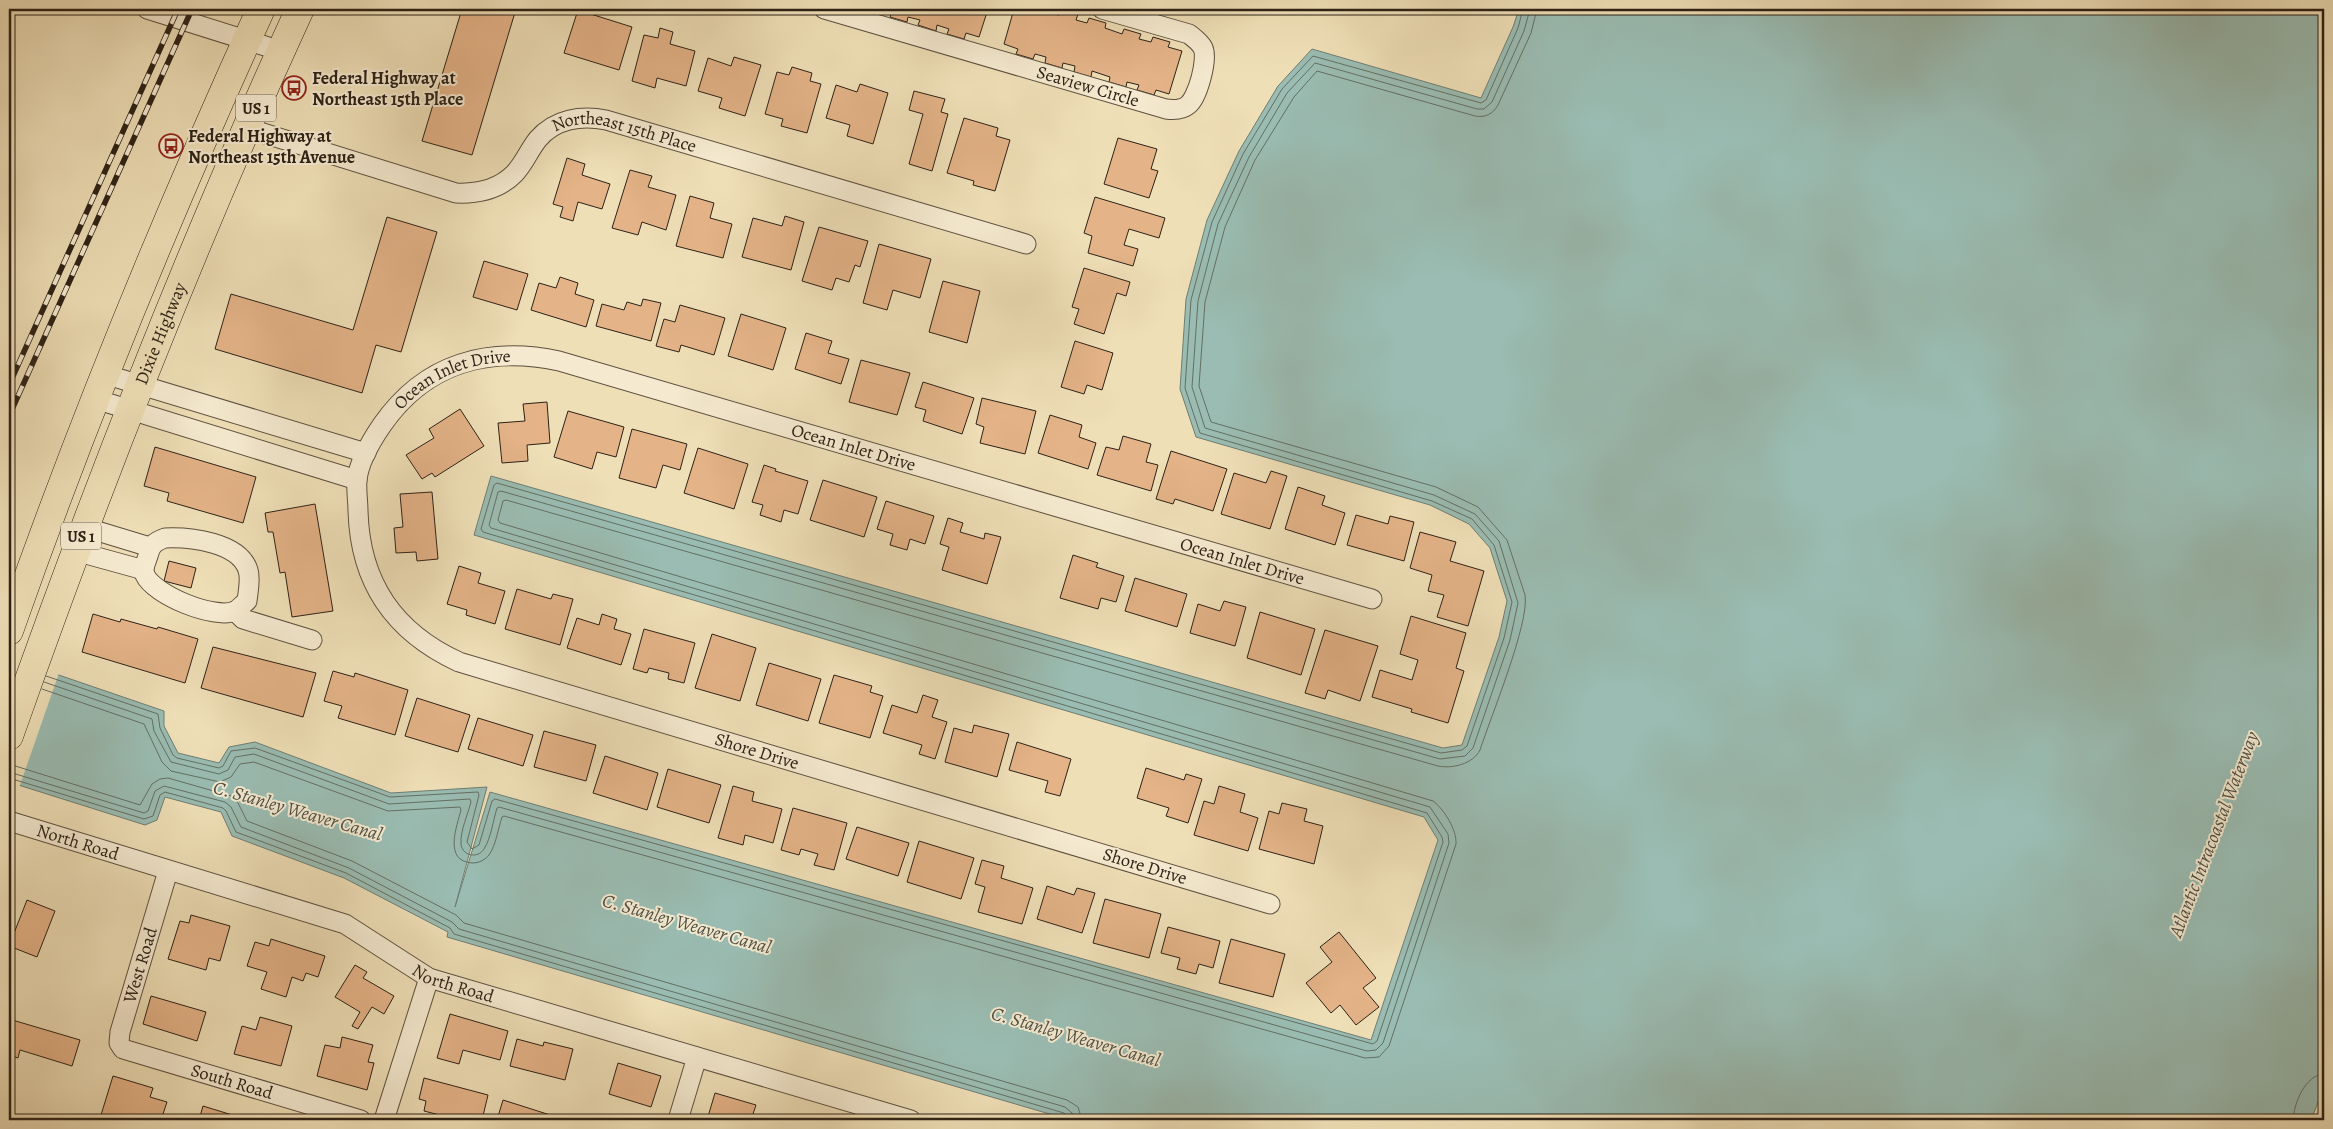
<svg xmlns="http://www.w3.org/2000/svg" width="2333" height="1129" font-family="Alegreya,serif">
  <rect width="100%" height="100%" fill="#efdfb7"/>
  <filter id="stains"><feTurbulence type="fractalNoise" baseFrequency=".004" numOctaves="4"/><feColorMatrix values="0 0 0 0 .2 0 0 0 0 .09 0 0 0 0 .02 0 0 0 .5 -.17"/></filter>
  <radialGradient id="worn" r=".72"><stop offset=".6" stop-color="#630" stop-opacity="0"/><stop offset="1" stop-color="#630" stop-opacity=".3"/></radialGradient>
  <polygon fill="#9abcb2" stroke="#6e7e74" points="1519,9 2324,9 2324,1087 2311,1120 1070,1120 447,937 448,932 344,878 232,836 221,812 165,797 157,820 145,825 9,782 9,658 164,711 164,726 178,753 219,763 229,747 255,742 391,793 487,787 455,907 490,792 1371,1040 1438,840 1424,817 474,535 491,476 1443,748 1462,745 1499,637 1507,601 1490,548 1469,524 1430,505 1196,437 1180,389 1186,299 1207,220 1239,151 1278,86 1312,49 1481,98 1513,27"/>
  <polygon fill="#efdfb7" points="9,656 59,673 19,788 9,785"/>
  <g fill="none" stroke-linecap="round" stroke-linejoin="round">
    <g stroke="#646f64" stroke-width="1">
      <polyline points="46,676 158,714 160,728 173,755 177,758 219,768 223,766 231,751 255,748 390,797 478,792 479,795 467,842 472,849 479,845 492,801 495,799 1373,1044 1377,1041 1443,842 1442,837 1427,813 483,532 481,529 494,485 497,483 1441,753 1462,750 1467,746 1504,638 1512,602 1494,545 1472,519 1432,501 1200,433 1185,388 1191,300 1212,222 1243,154 1282,89 1313,56 1481,103 1486,100 1518,28 1523,9"/>
      <path d="M44,682l108,37 2,12 17,31 48,12 9,-4 7,-13 19,-3 135,50 81,-5 1,3c-3,12 -11,29 -10,42 1,12 17,15 23,5 7,-11 9,-28 13,-41l2,-1 868,244 9,-1 7,-7 66,-200 -1,-9 -18,-27 -939,-279 -2,-3 9,-33 3,-1 939,268 25,-3 8,-8 37,-108 8,-37 -19,-62 -24,-27 -41,-19 -229,-67 -13,-41 6,-86 20,-77 31,-67 38,-64 28,-30 162,46h7l8,-7 32,-71 6,-22"/>
      <path d="M42,689l102,35 18,38 9,9 49,11 11,-5 9,-13 14,-2 134,49 72,-4 1,3c-4,16 -18,51 11,53 7,0 13,-3 17,-8 7,-10 9,-26 13,-38l2,-1 861,242 14,-1 10,-11 67,-202c1,-14 -12,-35 -23,-43l-933,-278 -2,-3 5,-19 3,-1 932,266c14,3 35,-2 42,-16 10,-31 50,-128 45,-155l-18,-55 -29,-33 -42,-20 -225,-65 -12,-36 6,-84 20,-75 30,-67 39,-63 23,-26 158,45c10,2 18,-2 23,-11l33,-72 6,-24"/>
      <polyline points="9,764 140,805 152,784 160,779 168,778 231,796 238,803 247,821 352,861 456,915 464,923 1067,1100 1078,1107 1082,1120"/>
      <polyline points="9,772 144,813 148,811 155,791 164,786 225,802 231,807 241,827 349,868 452,922 459,929 1065,1107 1072,1113 1074,1120"/>
      <polyline points="9,778 144,819 153,816 160,795 165,792 223,808 226,811 236,832 346,873 450,928 454,934 1064,1113 1067,1116 1068,1120"/>
      <path d="M2293,1120c1,-17 12,-45 31,-46"/>
    </g>
  </g>
  <g fill="#e4b388" stroke="#2d2217">
    <polygon points="462,9 516,9 472,155 422,141"/>
    <polygon points="882,9 988,9 979,37 966,33 964,39 947,34 949,29 937,25 936,31 918,25 920,20 908,17 907,22 890,17 892,12"/>
    <polygon points="1014,9 1048,9 1047,12 1059,15 1060,9 1078,14 1076,20 1087,23 1089,18 1106,23 1105,28 1122,34 1124,29 1141,34 1139,39 1151,42 1153,37 1170,42 1168,47 1182,51 1169,94 1156,90 1154,95 1137,90 1139,85 1127,82 1126,87 1109,82 1110,77 1092,71 1091,77 1074,72 1075,66 1063,63 1062,68 1045,63 1046,57 1035,54 1033,59 1016,54 1018,49 1004,44"/>
    <polygon points="578,10 632,27 619,70 564,53"/>
    <polygon points="660,28 673,32 670,44 695,51 686,86 657,78 655,88 632,81 644,35 658,38"/>
    <polygon points="734,57 761,65 745,116 719,108 722,98 698,91 708,58 731,66"/>
    <polygon points="792,67 812,73 810,81 821,84 807,133 781,126 783,119 765,114 777,72 789,75"/>
    <polygon points="860,84 888,93 873,144 847,136 850,125 826,118 836,85 857,92"/>
    <polygon points="914,91 945,99 941,112 948,114 932,171 909,164 923,114 909,110"/>
    <polygon points="964,118 998,128 996,136 1010,140 995,191 973,185 974,181 947,173"/>
    <polygon points="1118,138 1157,149 1151,169 1158,171 1149,198 1104,184"/>
    <polygon points="567,158 585,164 582,175 610,184 602,209 578,202 573,221 560,217 563,207 553,204"/>
    <polygon points="630,170 652,176 648,187 676,195 666,230 642,222 638,235 612,228"/>
    <polygon points="690,196 714,203 710,218 732,224 723,258 676,246"/>
    <polygon points="1095,197 1165,218 1159,238 1129,229 1124,245 1138,249 1133,266 1088,253 1092,236 1084,233"/>
    <polygon points="785,216 804,222 791,270 742,257 753,218 782,226"/>
    <polygon points="387,217 437,232 401,352 376,345 362,393 215,349 231,294 353,330"/>
    <polygon points="819,227 868,241 860,267 855,265 849,282 836,278 832,290 802,281"/>
    <polygon points="879,244 931,259 920,298 893,290 887,310 863,303"/>
    <polygon points="484,261 528,274 517,310 473,297"/>
    <polygon points="1084,268 1130,282 1126,296 1117,293 1104,334 1074,324 1079,309 1072,307"/>
    <polygon points="560,277 578,283 575,294 594,300 586,327 531,310 539,283 556,288"/>
    <polygon points="943,281 980,291 967,343 929,332"/>
    <polygon points="643,299 661,303 651,341 596,326 602,304 624,310 627,302 641,306"/>
    <polygon points="680,305 725,318 714,355 681,345 679,352 656,346 664,319 675,322"/>
    <polygon points="741,314 786,328 773,370 728,356"/>
    <polygon points="806,333 832,341 828,353 849,359 841,384 795,369"/>
    <polygon points="1075,341 1113,353 1102,390 1087,385 1084,394 1061,387"/>
    <polygon points="861,360 910,373 897,415 849,402"/>
    <polygon points="923,382 974,398 962,434 923,421 926,410 915,407"/>
    <polygon points="982,398 1036,411 1025,454 980,443 984,427 976,424"/>
    <polygon points="547,402 550,443 527,445 528,461 502,463 498,423 525,421 523,404"/>
    <polygon points="460,409 484,446 435,477 432,473 422,479 406,455 434,438 429,429"/>
    <polygon points="568,411 624,427 616,457 597,452 592,469 554,457"/>
    <polygon points="1050,415 1082,425 1079,437 1096,443 1088,469 1038,453"/>
    <polygon points="632,429 687,444 680,470 663,465 656,488 619,478"/>
    <polygon points="1123,436 1151,444 1146,462 1158,465 1151,491 1097,475 1106,447 1119,450"/>
    <polygon points="155,447 256,477 243,523 167,501 169,493 144,486"/>
    <polygon points="698,448 748,464 734,509 684,493"/>
    <polygon points="1171,451 1227,469 1213,511 1175,499 1173,504 1156,499"/>
    <polygon points="764,465 776,469 775,471 808,481 798,514 784,510 781,522 760,515 763,505 752,502"/>
    <polygon points="1271,471 1287,476 1270,529 1221,514 1234,473 1266,483"/>
    <polygon points="823,480 877,497 864,537 810,520"/>
    <polygon points="1298,487 1325,496 1322,505 1345,513 1335,545 1285,529"/>
    <polygon points="432,492 438,559 417,561 416,552 396,553 394,528 403,527 400,494"/>
    <polygon points="886,501 934,516 925,544 910,539 907,550 890,545 893,534 877,529"/>
    <polygon points="315,504 333,611 292,617 285,572 280,573 273,532 268,532 265,513"/>
    <polygon points="1356,515 1388,524 1390,516 1414,522 1404,561 1347,545"/>
    <polygon points="948,518 963,523 960,532 984,539 985,533 1001,537 987,584 942,570 949,547 940,544"/>
    <polygon points="1420,532 1456,542 1450,561 1484,571 1468,626 1437,617 1444,595 1428,591 1432,575 1410,568"/>
    <polygon points="1073,555 1098,563 1096,567 1124,576 1116,602 1101,598 1098,609 1060,598"/>
    <polygon points="169,561 196,568 191,588 164,581"/>
    <polygon points="459,566 481,573 478,583 505,591 495,624 466,615 467,610 447,604"/>
    <polygon points="1135,578 1187,594 1177,627 1125,611"/>
    <polygon points="517,589 551,599 553,594 573,599 560,645 505,629"/>
    <polygon points="1224,601 1246,607 1235,646 1190,633 1198,604 1220,611"/>
    <polygon points="1260,612 1315,629 1301,675 1247,658"/>
    <polygon points="93,614 120,622 121,619 157,629 158,627 198,639 185,683 82,652"/>
    <polygon points="602,614 617,619 614,629 631,634 621,665 567,648 577,618 599,625"/>
    <polygon points="1411,616 1466,633 1456,668 1464,671 1448,723 1411,712 1412,709 1372,697 1380,670 1412,680 1418,660 1400,654"/>
    <polygon points="644,629 695,643 684,683 668,679 669,673 649,668 647,673 633,669"/>
    <polygon points="1325,630 1378,646 1360,701 1328,690 1325,699 1305,693"/>
    <polygon points="712,634 756,648 740,701 695,688"/>
    <polygon points="213,647 316,673 303,717 201,688"/>
    <polygon points="769,663 821,679 808,721 756,705"/>
    <polygon points="333,671 354,677 355,673 408,690 395,735 338,718 342,706 324,701"/>
    <polygon points="834,675 872,686 870,692 883,696 870,738 819,723"/>
    <polygon points="923,695 938,700 932,717 947,722 935,759 919,754 922,745 883,733 892,705 917,713"/>
    <polygon points="417,698 470,715 458,752 405,736"/>
    <polygon points="478,718 533,735 523,766 468,749"/>
    <polygon points="974,725 1009,734 997,777 945,762 954,728 972,733"/>
    <polygon points="544,731 596,745 586,781 534,767"/>
    <polygon points="1017,742 1071,759 1060,796 1045,792 1048,781 1009,770"/>
    <polygon points="605,756 658,773 647,810 593,793"/>
    <polygon points="1146,768 1184,780 1186,774 1202,779 1188,823 1166,816 1169,808 1137,798"/>
    <polygon points="668,769 721,785 709,823 657,807"/>
    <polygon points="733,786 754,792 752,801 782,809 773,843 745,835 743,845 718,838"/>
    <polygon points="1219,786 1245,794 1240,812 1258,818 1248,851 1194,835 1204,801 1214,804"/>
    <polygon points="1282,803 1307,809 1304,821 1323,826 1314,864 1259,849 1269,811 1279,814"/>
    <polygon points="793,808 847,823 834,870 814,865 818,854 801,849 799,855 781,850"/>
    <polygon points="857,827 909,843 898,876 846,859"/>
    <polygon points="919,841 974,858 961,899 907,882"/>
    <polygon points="982,860 1004,866 1001,878 1033,888 1022,924 978,912 985,887 975,884"/>
    <polygon points="1047,886 1074,895 1077,888 1095,893 1082,933 1037,919"/>
    <polygon points="1105,899 1161,914 1149,958 1093,943"/>
    <polygon points="27,900 55,911 37,957 9,946"/>
    <polygon points="191,915 230,926 220,961 209,958 206,970 168,959 180,921 189,923"/>
    <polygon points="1168,927 1220,941 1213,968 1199,964 1196,974 1177,969 1180,958 1161,953"/>
    <polygon points="1339,932 1376,978 1363,988 1379,1007 1356,1025 1340,1005 1331,1013 1306,983 1332,962 1320,947"/>
    <polygon points="271,939 325,956 318,977 306,973 303,981 292,977 286,997 261,989 267,972 247,966 255,942 269,946"/>
    <polygon points="1231,939 1285,954 1273,997 1219,983"/>
    <polygon points="355,965 367,972 363,978 394,996 384,1014 372,1007 358,1029 352,1026 360,1012 335,997"/>
    <polygon points="151,996 206,1012 197,1041 143,1024"/>
    <polygon points="450,1014 508,1031 500,1060 463,1050 459,1064 437,1058"/>
    <polygon points="260,1017 292,1026 281,1066 234,1054 242,1026 256,1030"/>
    <polygon points="9,1019 80,1040 72,1066 20,1050 18,1058 9,1055"/>
    <polygon points="342,1037 373,1045 368,1062 374,1063 367,1090 317,1076 325,1045 340,1048"/>
    <polygon points="517,1039 543,1046 544,1042 573,1049 565,1080 510,1066"/>
    <polygon points="618,1063 661,1076 651,1107 609,1094"/>
    <polygon points="113,1076 153,1088 150,1097 167,1102 161,1120 144,1116 142,1120 120,1120 101,1115"/>
    <polygon points="424,1078 488,1095 482,1120 459,1120 424,1111 426,1101 419,1099"/>
    <polygon points="715,1093 756,1105 752,1117 763,1120 707,1120"/>
    <polygon points="503,1100 566,1120 497,1120"/>
    <polygon points="203,1106 242,1118 241,1120 199,1120"/>
  </g>
  <g fill="none" stroke-linecap="round" stroke-linejoin="round">
    <g stroke="#5e513f" stroke-width="21">
      <g id="street">
        <polyline points="147,9 281,51"/>
        <path id="s1" d="M824,9l342,100c8,1 16,1 22,-4 10,-8 20,-46 15,-57 -3,-6 -9,-10 -14,-14l-87,-25"/>
        <path id="s2" d="M247,128l209,65c22,1 42,-3 58,-19 10,-10 15,-24 24,-35 17,-20 43,-24 68,-19l420,124"/>
        <polyline points="104,374 366,453"/>
        <polyline points="95,399 357,480"/>
        <polyline points="84,527 150,547"/>
        <path d="M165,538c25,-1 74,4 83,32 3,9 0,22 -1,31 -4,3 -8,8 -12,10 -20,9 -81,-16 -90,-36 -3,-5 1,-13 3,-19 3,-11 6,-14 17,-18z"/>
        <polyline points="75,551 144,570"/>
        <polyline points="235,611 243,619 312,640"/>
        <path id="s3" d="M9,821l336,103 84,54 482,142"/>
        <path id="s4" d="M168,871l-48,161 -1,11 4,6 238,71"/>
        <path id="s5" d="M1270,904l-811,-242c-65,-30 -99,-79 -101,-151 0,-10 -2,-21 -1,-31 2,-19 14,-39 25,-55 43,-62 106,-79 177,-64l813,238"/>
        <polyline points="384,1120 429,978"/>
        <polyline points="678,1120 697,1057"/>
      </g>
    </g>
    <g stroke="#2d2217" stroke-width="29">
      <g id="primary">
        <path d="M9,631c74,-211 159,-418 252,-622"/>
        <path id="s6" d="M9,736c87,-247 182,-490 291,-727"/>
      </g>
    </g>
    <use href="#street" stroke="#f5ead0" stroke-width="19"/>
    <use href="#primary" stroke="#efdfb7" stroke-width="28"/>
    <g stroke="#2d2217" stroke-width="5.5">
      <g id="rail">
        <polyline points="9,385 178,9"/>
        <polyline points="9,416 192,9"/>
      </g>
    </g>
    <use href="#rail" stroke="#f5ead0" stroke-width="4" stroke-dasharray="11" stroke-linecap="butt"/>
  </g>
  <defs>
    <g id="bus-ring" transform="scale(1.25)"><circle r="9.5" fill="#f5ead0" stroke="#8f2418" stroke-width="1.5"/><path d="M-5-6H5V4H4V6H2V4H-2V6H-4V4H-5ZM-3.5-4V0h7V-4ZM-3.5 1.2v1.5H-2V1.2ZM2 1.2v1.5H3.5V1.2Z" fill="#8f2418"/></g>
  </defs>
  <g fill-rule="evenodd">
    <use href="#bus-ring" x="294" y="88"/>
    <use href="#bus-ring" x="171" y="146"/>
  </g>
  <g text-anchor="middle" stroke-width="4" stroke-linejoin="round" paint-order="stroke">
    <g fill="#f5ead0" stroke="#695e4e" stroke-width="1">
      <rect x="236" y="94.5" width="40" height="27" rx="4"/>
      <rect x="61" y="522.5" width="40" height="27" rx="4"/>
    </g>
    <g font-size="16" font-weight="bold" fill="#2d2217">
      <text x="256" y="114">US 1</text>
      <text x="81" y="542">US 1</text>
    </g>
    <g font-size="18" font-weight="bold" fill="#2d2217" stroke="#f5ead0" text-anchor="start">
      <text x="312" y="84">Federal Highway at<tspan x="312" dy="21">Northeast 15th Place</tspan></text>
      <text x="188" y="142">Federal Highway at<tspan x="188" dy="21">Northeast 15th Avenue</tspan></text>
    </g>
    <g font-size="18" fill="#2d2217" stroke="#f5ead0">
      <text dy="6" stroke="none"><textPath href="#s1" startOffset="275">Seaview Circle</textPath></text>
      <text dy="6" stroke="none"><textPath href="#s2" startOffset="418">Northeast 15th Place</textPath></text>
      <text dy="6" stroke="none"><textPath href="#s6" startOffset="430">Dixie Highway</textPath></text>
      <text dy="6" stroke="none"><textPath href="#s5" startOffset="1219">Ocean Inlet Drive</textPath></text>
      <text dy="6" stroke="none"><textPath href="#s5" startOffset="1639">Ocean Inlet Drive</textPath></text>
      <text dy="6" stroke="none"><textPath href="#s5" startOffset="2044">Ocean Inlet Drive</textPath></text>
      <text transform="translate(757 751) rotate(17)" y="6">Shore Drive</text>
      <text dy="6" stroke="none"><textPath href="#s3" startOffset="72">North Road</textPath></text>
      <text transform="translate(1145 866) rotate(17)" y="6">Shore Drive</text>
      <text transform="translate(140 965) rotate(-73)" y="6">West Road</text>
      <text dy="6" stroke="none"><textPath href="#s3" startOffset="476">North Road</textPath></text>
      <text dy="6" stroke="none"><textPath href="#s4" startOffset="300">South Road</textPath></text>
    </g>
    <g font-size="19" font-style="italic" fill="#4e5046" stroke="#f5ead0">
      <text transform="translate(298 810) rotate(16)" y="7">C. Stanley Weaver Canal</text>
      <text transform="translate(2213 834) rotate(-69)" y="7">Atlantic Intracoastal Waterway</text>
      <text transform="translate(687 923) rotate(16)" y="7">C. Stanley Weaver Canal</text>
      <text transform="translate(1076 1036) rotate(16)" y="7">C. Stanley Weaver Canal</text>
    </g>
  </g>
  <rect width="2333" height="1129" fill="none" stroke="#efdfb7" stroke-width="30"/>
  <rect x="10" y="10" width="2313" height="1109" fill="none" stroke="#2d2217" stroke-width="2.5"/>
  <rect x="15" y="15" width="2303" height="1099" fill="none" stroke="#2d2217"/>
  <rect width="100%" height="100%" filter="url(#stains)"/>
  <rect width="100%" height="100%" fill="url(#worn)"/>
</svg>
